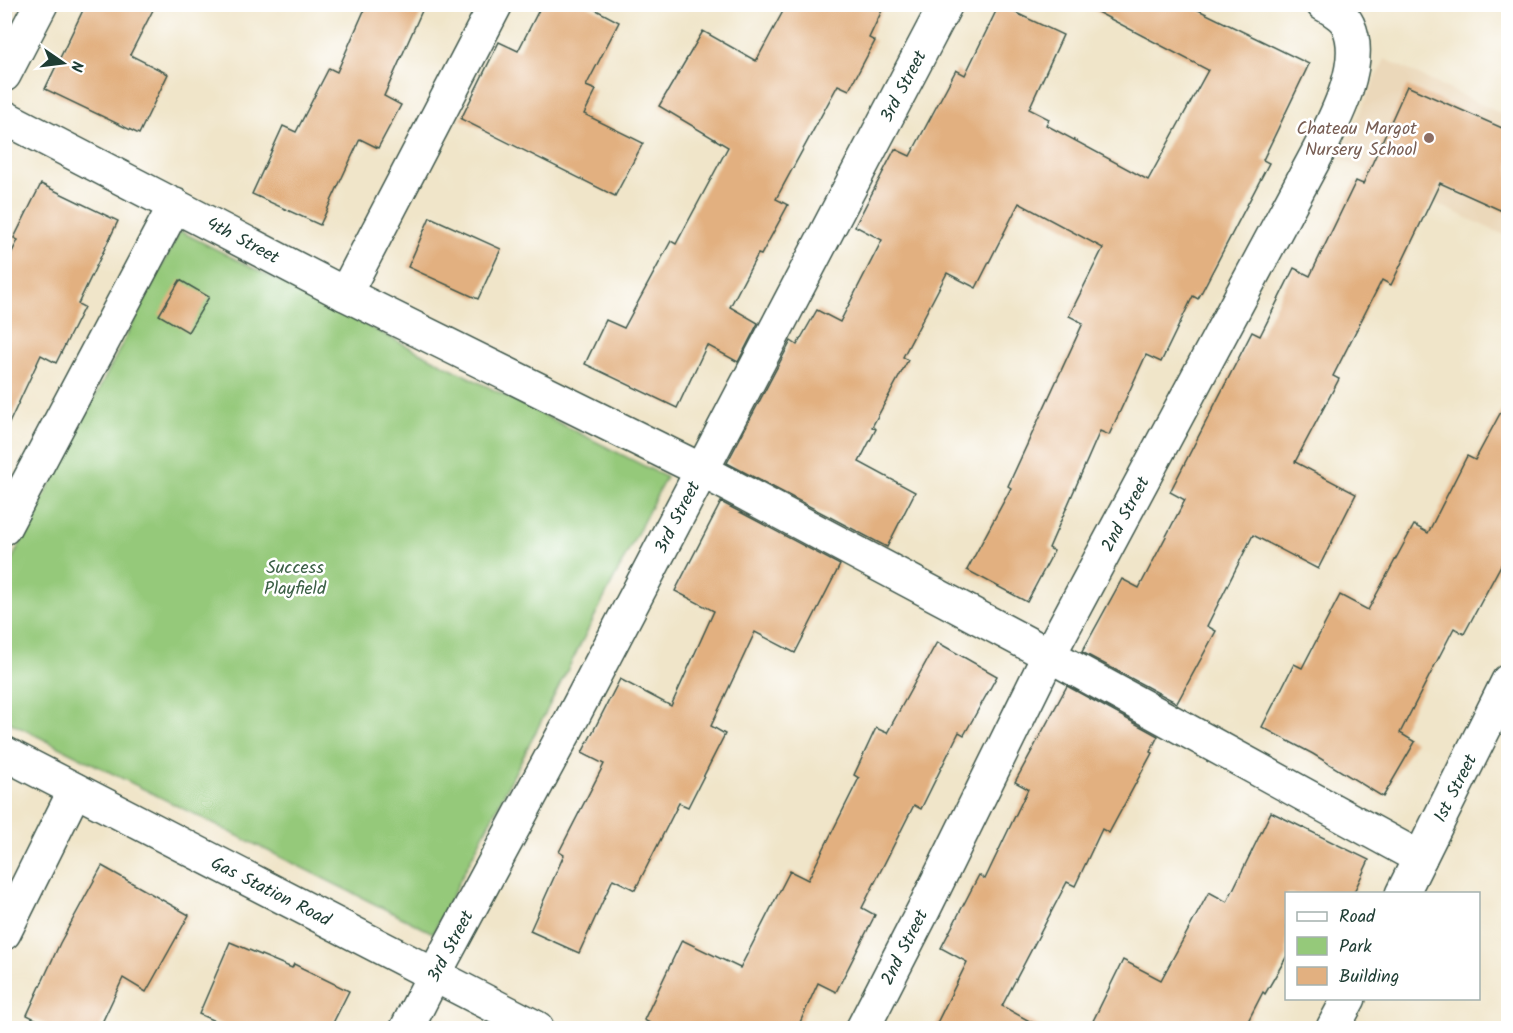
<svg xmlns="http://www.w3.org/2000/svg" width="1513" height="1033" font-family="Kalam,sans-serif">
  <rect width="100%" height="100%" fill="#fff"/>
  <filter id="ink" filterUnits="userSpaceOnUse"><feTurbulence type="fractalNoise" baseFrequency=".0167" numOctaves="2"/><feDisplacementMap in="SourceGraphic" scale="12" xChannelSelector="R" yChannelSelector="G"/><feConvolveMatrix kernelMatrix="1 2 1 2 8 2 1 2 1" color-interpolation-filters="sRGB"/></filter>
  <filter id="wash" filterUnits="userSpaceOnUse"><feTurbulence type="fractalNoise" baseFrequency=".008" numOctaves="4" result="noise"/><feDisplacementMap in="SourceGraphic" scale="24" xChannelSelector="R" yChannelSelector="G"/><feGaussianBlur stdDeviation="1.35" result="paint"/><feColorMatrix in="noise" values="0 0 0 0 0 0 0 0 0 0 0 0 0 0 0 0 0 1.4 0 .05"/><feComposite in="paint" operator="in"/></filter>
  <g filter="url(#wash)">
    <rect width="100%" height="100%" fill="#f0e5c9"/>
    <polygon fill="#ebd8ba" points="1385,59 1508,117 1508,237 1339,158"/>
    <polygon fill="#95c97a" stroke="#5a8357" stroke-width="1.5" points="180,231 666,477 433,933 5,720 4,575"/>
    <g id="blocks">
      <g fill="#e2b080">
        <polygon points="86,4 156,4 130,55 168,74 139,134 45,89"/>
        <polygon points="367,4 425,4 384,96 401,105 378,148 360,139 320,225 252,194 283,126 296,132 329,68 337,72"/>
        <polygon points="542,4 585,4 619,22 586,86 596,90 584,114 643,143 615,196 461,119 499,42 518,51"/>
        <polygon points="787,4 885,4 869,38 875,41 849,90 838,85 776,199 788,205 761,255 758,254 730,307 758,323 738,362 707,345 677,408 585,364 606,320 624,328 671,241 676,244 728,147 659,106 703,31 756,61"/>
        <polygon points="1082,4 1186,4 1309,64 1263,160 1269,163 1198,299 1193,296 1161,362 1146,355 1109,435 1100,431 1049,548 1054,551 1027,602 967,570 1011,488 1008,486 1083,323 1069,316 1103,248 1019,203 976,288 947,273 903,357 908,360 872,427 876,429 859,462 915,492 887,547 727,463 791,341 797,345 817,310 840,322 882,240 855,226 895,149 910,156 956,70 965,75 999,5 1063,35 1029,109 1049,119 1046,125 1148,180 1208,70"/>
        <polygon points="1407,86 1509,131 1509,214 1440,183 1391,285 1382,280 1333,376 1339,379 1295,462 1356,494 1318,569 1253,535 1207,626 1216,631 1177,703 1082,652 1122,579 1139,588 1185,500 1170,492 1252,332 1260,336 1294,268 1310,276 1356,181 1363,184"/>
        <polygon points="41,184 118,221 78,304 84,307 56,363 41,355 4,434 4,268 18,240 14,238"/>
        <polygon points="430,217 501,249 478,299 408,267"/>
        <polygon points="180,280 209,297 188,332 159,315"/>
        <polygon points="1509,397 1509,550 1464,634 1454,628 1400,733 1415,742 1383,797 1313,754 1262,727 1294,664 1302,668 1340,595 1368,610 1414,525 1428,533 1467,456 1475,460"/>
        <polygon points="721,502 840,565 795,653 755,632 711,726 725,734 688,807 679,803 635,890 613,879 579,953 530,931 564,855 559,852 604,764 582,753 620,679 671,706 714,611 675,591"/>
        <polygon points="937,642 997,676 964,735 959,732 921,809 914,805 862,908 875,915 836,992 818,983 797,1029 661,1029 644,1020 682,940 740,968 790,871 808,880 859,778 854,775 876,728 887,733"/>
        <polygon points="1067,686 1158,736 1150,752 1152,753 1109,833 1102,829 1075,886 1067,882 1002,1006 1044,1029 934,1029 967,962 941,948 979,875 985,879 1028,789 1015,782"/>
        <polygon points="1271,812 1369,860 1353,894 1287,894 1287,956 1265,994 1263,992 1244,1029 1089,1029 1123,960 1161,980 1209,892 1227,902"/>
        <polygon points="102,866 189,915 146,992 123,978 99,1029 55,1029 27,1015 60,943"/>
        <polygon points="230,942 292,968 294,964 349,991 330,1029 232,1029 199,1014"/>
      </g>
    </g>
  </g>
  <g filter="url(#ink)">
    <use href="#blocks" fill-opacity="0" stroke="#3e564a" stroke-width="1.5"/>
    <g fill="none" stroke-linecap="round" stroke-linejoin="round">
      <g stroke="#3e564a" stroke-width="36">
        <g id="minor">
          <polyline points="4,75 41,4"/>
          <polyline points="4,117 345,294 701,470 1049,655 1420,858"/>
          <polyline points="345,294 496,4"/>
          <polyline points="4,528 175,205"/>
          <polyline points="4,753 537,1028"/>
          <polyline points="1402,894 1508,681"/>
          <polyline points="4,933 75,790"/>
          <polyline points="407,1028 434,975 568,726 946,4"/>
          <path d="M863,1028l61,-119 125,-254 268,-501c17,-33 49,-91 31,-129 -4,-9 -16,-16 -25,-21"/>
          <polyline points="1333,1028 1349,998"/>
        </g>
      </g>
      <use href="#minor" stroke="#fff" stroke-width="33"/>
    </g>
  </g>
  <circle fill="#8d6e63" stroke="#fff" stroke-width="2" cx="1429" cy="138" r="6"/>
  <g text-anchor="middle" stroke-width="5" stroke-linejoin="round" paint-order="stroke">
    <g font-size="18" fill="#1f3d34" stroke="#fff">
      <text transform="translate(903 86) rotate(-62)" y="6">3rd Street</text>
      <text transform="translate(243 240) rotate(28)" y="6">4th Street</text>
      <text transform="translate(1125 514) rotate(-62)" y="6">2nd Street</text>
      <text transform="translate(677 517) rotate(-63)" y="6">3rd Street</text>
      <text transform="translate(1455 788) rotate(-63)" y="6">1st Street</text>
      <text transform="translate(271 891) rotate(27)" y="6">Gas Station Road</text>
      <text transform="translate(450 946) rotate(-62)" y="6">3rd Street</text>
      <text transform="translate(904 947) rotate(-63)" y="6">2nd Street</text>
    </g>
    <g font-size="18" fill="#785e54" stroke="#fff" text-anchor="end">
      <text x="1417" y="134">Chateau Margot<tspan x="1417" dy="21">Nursery School</tspan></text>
    </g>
    <g font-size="18" fill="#3c6046" stroke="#fff">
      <text x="295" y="573">Success<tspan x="295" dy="21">Playfield</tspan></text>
    </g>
  </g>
  <rect width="1513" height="1033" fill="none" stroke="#fff" stroke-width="24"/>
  <rect x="1285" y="892" width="195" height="108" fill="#ffffff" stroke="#a5b1ae" stroke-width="1.5"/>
  <rect x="1297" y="912" width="30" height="9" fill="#ffffff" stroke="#a5b1ae" stroke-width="1.5"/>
  <text x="1339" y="922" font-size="18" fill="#1f3d34">Road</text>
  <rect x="1297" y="937" width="30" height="18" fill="#95c97a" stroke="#a5b1ae" stroke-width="1.5"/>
  <text x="1339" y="952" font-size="18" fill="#1f3d34">Park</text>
  <rect x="1297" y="967" width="30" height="18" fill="#e2b080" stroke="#a5b1ae" stroke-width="1.5"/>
  <text x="1339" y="982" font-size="18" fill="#1f3d34">Building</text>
  <g transform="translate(63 63) rotate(104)" stroke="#ffffff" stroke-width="4.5" paint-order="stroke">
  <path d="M0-4.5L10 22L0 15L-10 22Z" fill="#1f3d34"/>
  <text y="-9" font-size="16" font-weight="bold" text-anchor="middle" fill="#1f3d34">N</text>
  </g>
</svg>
